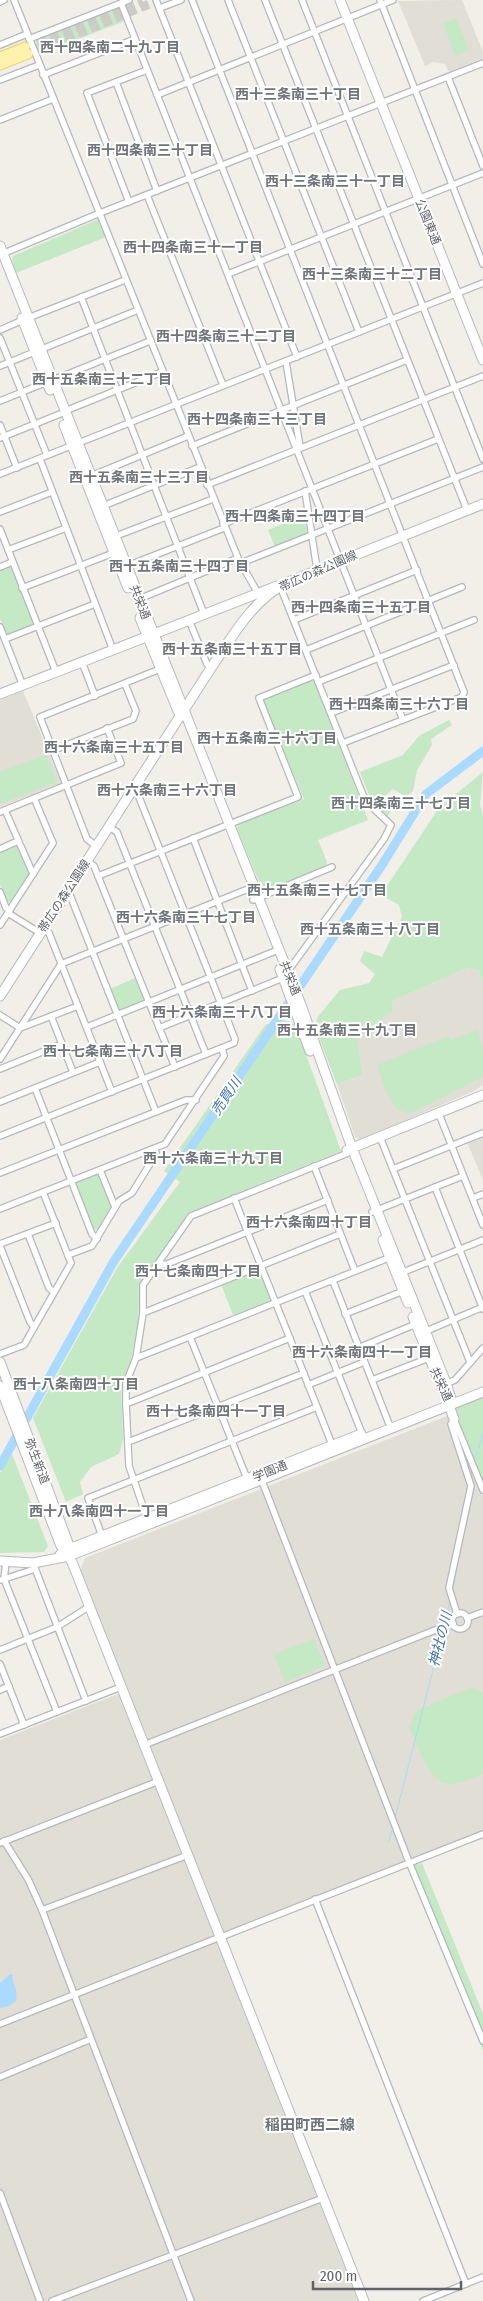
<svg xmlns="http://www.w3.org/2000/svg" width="483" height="2301" font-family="'Fira Sans Condensed','Noto Sans JP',sans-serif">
  <rect width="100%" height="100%" fill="#f1efe8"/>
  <g fill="#e1ded6">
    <polygon points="462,0 483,52 483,58 449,72 445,64 433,62 425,66 398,1"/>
    <polygon points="23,691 61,783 0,807 0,700"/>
    <polygon points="467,968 479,971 483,982 483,1085 474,1091 360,1140 355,1137 337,1084 363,1075 357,1038 393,1010 392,1001"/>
    <polygon points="483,1136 483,1180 467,1142"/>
    <polygon points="455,1413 483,1486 483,1831 225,1933 222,1932 80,1571 85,1558"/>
    <polygon points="118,1694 172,1828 358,2301 0,2301 0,1740"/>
  </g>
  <g fill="#c5e8c5">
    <polygon points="117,8 120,9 125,21 39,54 35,43 37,40"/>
    <polygon points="456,18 469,50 455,56 443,23"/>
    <polygon points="99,219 106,237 16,273 12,260 13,256"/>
    <polygon points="304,515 307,534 275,547 268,530"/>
    <polygon points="9,566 12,567 33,623 32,626 10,635 6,633 0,619 0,570"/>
    <polygon points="311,680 315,683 368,820 318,840 327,862 325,867 263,891 237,829 239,824 304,799 263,703 265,699"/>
    <polygon points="449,720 452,725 431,739 432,745 417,770 413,791 406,797 393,789 383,798 393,807 387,817 372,802 360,772 403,755 419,736"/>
    <polygon points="46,755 57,782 0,804 0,772"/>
    <polygon points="483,772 480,804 483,815 483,982 479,971 467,968 392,1001 393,1010 357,1038 363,1075 337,1084 316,1030 317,1018 340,990 369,983 375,974 360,961 364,951 382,957 402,917 399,905 381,895 439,808"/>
    <polygon points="17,846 30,874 12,902 7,902 0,884 0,852"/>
    <polygon points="135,978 144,1000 119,1011 110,989"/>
    <polygon points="282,1019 295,1024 341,1151 190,1212 140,1284 138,1323 130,1365 121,1381 123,1440 119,1454 91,1467 80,1482 83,1494 66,1502 33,1418 117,1268 180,1182 164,1171 266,1024 278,1025"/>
    <polygon points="478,1030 483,1049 483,1077 409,1114 395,1107 386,1091 377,1065 449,1036 450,1040"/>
    <polygon points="95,1174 99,1176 111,1207 99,1230 94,1229 75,1183"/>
    <polygon points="256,1271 261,1273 271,1297 270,1302 233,1315 221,1284"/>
    <polygon points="483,1395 483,1486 455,1413 457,1405"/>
    <polygon points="12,1454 48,1546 44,1552 0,1553 0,1473"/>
    <polygon points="314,1639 325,1666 285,1682 274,1654"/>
    <path d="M472,1687l10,4 1,2v81c-11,4 -26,12 -38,9 -16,-3 -29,-41 -36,-55l7,-17z"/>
    <polygon points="422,1863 483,2014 483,2051 410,1867"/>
  </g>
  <path fill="#aadaff" d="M10,1974l3,1c-2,9 6,12 3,26l-7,5 -9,2v-25z"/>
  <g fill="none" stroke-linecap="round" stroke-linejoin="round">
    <g stroke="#aadaff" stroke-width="1">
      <polyline points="474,1462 483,1435"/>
      <polyline points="471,1479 472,1471"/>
      <polyline points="453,1590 458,1560"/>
      <polyline points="444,1624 450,1601"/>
      <polyline points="395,1818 443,1631"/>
      <polyline points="389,1841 393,1827"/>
    </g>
    <polyline stroke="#aadaff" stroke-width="9" points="0,1466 114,1261 382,865 426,794 483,751"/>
    <g stroke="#ccccc8" stroke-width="9" stroke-dasharray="9 4.5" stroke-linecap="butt">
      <polyline points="25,47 142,0"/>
      <polyline points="28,54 159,0"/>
    </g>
    <g stroke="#b5b8bc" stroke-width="8">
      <g id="street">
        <polyline points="14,0 238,558 139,599"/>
        <polyline points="156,0 297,357"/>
        <polyline points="192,0 464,692 462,697 343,743"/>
        <polyline points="228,0 359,332"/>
        <polyline points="265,0 467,510"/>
        <polyline points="302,0 483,459"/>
        <polyline points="380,0 483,264"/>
        <polyline points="0,2 4,0"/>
        <polyline points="121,3 403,720"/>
        <polyline points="160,8 181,0"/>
        <polyline points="29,39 129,0"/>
        <polyline points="0,45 27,34"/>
        <polyline points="43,75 135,39"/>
        <polyline points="448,77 483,166"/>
        <polyline points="0,80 39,65"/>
        <polyline points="116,82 157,191"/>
        <polyline points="157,95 393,0"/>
        <polyline points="0,120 53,99"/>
        <polyline points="147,195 223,385"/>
        <polyline points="129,202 87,93 147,70"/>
        <polyline points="2,254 100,213 483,63"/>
        <polyline points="228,274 483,173"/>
        <polyline points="81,297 204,614"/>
        <polyline points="28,318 125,280"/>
        <polyline points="0,330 23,320"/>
        <polyline points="0,338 47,455"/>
        <polyline points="286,362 300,447"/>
        <polyline points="0,366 138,310"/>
        <polyline points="53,380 150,341"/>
        <polyline points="0,401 47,382"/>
        <polyline points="65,411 162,372"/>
        <polyline points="0,425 17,468"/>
        <polyline points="0,438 60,414"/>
        <polyline points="192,446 407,360"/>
        <polyline points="40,459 113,650"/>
        <polyline points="0,474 483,283"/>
        <polyline points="91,476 188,436"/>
        <polyline points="207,485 483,376"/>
        <polyline points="305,491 317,569"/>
        <polyline points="103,506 200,467"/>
        <polyline points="0,512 52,492"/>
        <polyline points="223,524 438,439"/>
        <polyline points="0,529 56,672"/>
        <polyline points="116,536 213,499"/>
        <polyline points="8,550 66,528"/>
        <polyline points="240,562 258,593"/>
        <polyline points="241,563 483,467"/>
        <polyline points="127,566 224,528"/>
        <polyline points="0,567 12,562"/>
        <polyline points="22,588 116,552"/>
        <polyline points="189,620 207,664 211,668"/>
        <polyline points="294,620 417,570"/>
        <polyline points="0,627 23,686"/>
        <polyline points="5,639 95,604"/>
        <polyline points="306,650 462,587"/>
        <polyline points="82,662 95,696"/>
        <polyline points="318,682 474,620"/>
        <polyline points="331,713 454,665"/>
        <polyline points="54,750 133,719 136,711 125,684"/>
        <polyline points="5,810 33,874"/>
        <polyline points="0,812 121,763 107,728"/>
        <polyline points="109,827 117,832 206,1054"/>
        <polyline points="193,838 252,991"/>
        <polyline points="96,846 87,839 40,717 160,669"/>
        <polyline points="0,849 18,841"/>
        <polyline points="87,861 94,866 98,876 175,1067"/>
        <polyline points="98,876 298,797 259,698 316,675"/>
        <polyline points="68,890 156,1112"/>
        <polyline points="0,892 6,908 10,910"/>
        <polyline points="253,900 332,867"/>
        <polyline points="8,913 40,933"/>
        <polyline points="0,925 53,843 34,798"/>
        <polyline points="44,929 49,933 112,1092"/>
        <polyline points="0,1015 20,1028 78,1006"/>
        <polyline points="51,1016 73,1072"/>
        <polyline points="87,1027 278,950"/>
        <polyline points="159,1028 283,978 384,839 391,825 371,806 363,795 280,586"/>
        <polyline points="0,1059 61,964 253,887"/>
        <polyline points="0,1069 62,1044"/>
        <polyline points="35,1088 92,1234 97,1239"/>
        <polyline points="0,1102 100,1062"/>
        <polyline points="439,1114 483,1225"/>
        <polyline points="0,1136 234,1043 235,1039 135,787"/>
        <polyline points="380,1137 470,1362"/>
        <polyline points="314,1166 355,1271"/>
        <polyline points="393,1169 483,1133"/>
        <polyline points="100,1170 115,1207"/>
        <polyline points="0,1173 186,1100 196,1100"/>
        <polyline points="435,1187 483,1309"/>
        <polyline points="234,1198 333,1447"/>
        <polyline points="473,1198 483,1194"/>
        <polyline points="0,1209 165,1144 224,1056 222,1048"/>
        <polyline points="372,1212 463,1176"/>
        <polyline points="28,1234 49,1288 54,1292"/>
        <polyline points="0,1244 56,1223"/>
        <polyline points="0,1246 30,1322 34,1327"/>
        <polyline points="68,1255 92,1246 119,1201 132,1193 156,1154 155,1149"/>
        <polyline points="158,1265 167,1264 328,1200"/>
        <polyline points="401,1273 483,1240"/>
        <polyline points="333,1281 391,1429"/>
        <polyline points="305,1291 363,1436"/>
        <polyline points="143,1313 340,1234"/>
        <polyline points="345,1314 406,1290"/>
        <polyline points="424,1332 483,1307"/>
        <polyline points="190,1337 248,1481"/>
        <polyline points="358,1348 416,1324"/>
        <polyline points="0,1354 24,1345 71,1263 43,1192"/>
        <polyline points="136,1358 391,1257"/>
        <polyline points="372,1380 429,1358"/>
        <polyline points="445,1384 455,1380 483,1348"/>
        <polyline points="308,1385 364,1362"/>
        <polyline points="126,1404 290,1338"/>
        <polyline points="454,1419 451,1424 471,1486 449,1588 457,1614"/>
        <polyline points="454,1419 483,1490"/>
        <polyline points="128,1442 304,1373"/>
        <polyline points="262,1481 409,1862 483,2041"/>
        <polyline points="148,1521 129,1466 126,1404 126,1383 136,1358 143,1313 143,1285 191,1216 348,1153"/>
        <polyline points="102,1536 88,1498 317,1407"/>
        <polyline points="6,1562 4,1579 57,1712"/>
        <polyline points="33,1563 86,1701"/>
        <polyline points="1,1580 35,1569"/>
        <circle cx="460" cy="1621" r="8"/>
        <polyline points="467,1618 483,1612"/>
        <polyline points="0,1650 57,1627 90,1606"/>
        <polyline points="0,1664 24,1725"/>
        <polyline points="0,1690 9,1686"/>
        <polyline points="0,1734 121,1687"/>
        <polyline points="144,1745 453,1623"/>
        <polyline points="4,1841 18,1863"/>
        <polyline points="0,1843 159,1781"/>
        <polyline points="19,1865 28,1879 42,1910 191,2301"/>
        <polyline points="315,1899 466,2284"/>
        <polyline points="42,1910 188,1855"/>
        <polyline points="221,1937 483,1834"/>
        <polyline points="0,2024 215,1939"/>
        <polyline points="0,2077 91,2039"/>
        <polyline points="0,2193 40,2301"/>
        <polyline points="52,2301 323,2198"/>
        <polyline points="423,2301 483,2277"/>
      </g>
    </g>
    <g stroke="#b6babf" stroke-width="11">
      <g id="secondary">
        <polyline points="340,0 483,360"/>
        <polyline points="0,246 301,1005 352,1148 446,1383 451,1399 450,1406"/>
        <polyline points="22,318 50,390"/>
        <polyline points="64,425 128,588"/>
        <polyline points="140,618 178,711"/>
        <polyline points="0,694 277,586"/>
        <polyline points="280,969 310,1051"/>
        <path d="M0,996l211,-328c21,-31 42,-69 77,-86l195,-78"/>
        <polyline points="347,1150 483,1095"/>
        <polyline points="383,1240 408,1303"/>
        <polyline points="413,1317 443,1391"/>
        <polyline points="0,1362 68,1543 69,1553"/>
        <polyline points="0,1386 61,1546 72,1562 364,2301"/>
        <polyline points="448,1403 454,1419"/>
        <polyline points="60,1555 64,1551 361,1434"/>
        <polyline points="0,1561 33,1563 69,1556 483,1392"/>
      </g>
    </g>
    <g stroke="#f2c960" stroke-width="11">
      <g id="primary">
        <polyline points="0,57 25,47"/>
        <polyline points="0,65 28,54"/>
      </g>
    </g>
    <use href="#street" stroke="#fff" stroke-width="5.5"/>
    <use href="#secondary" stroke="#fff" stroke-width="9"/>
    <use href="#primary" stroke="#fff2af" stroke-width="9"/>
  </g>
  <g text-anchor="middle" stroke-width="4" stroke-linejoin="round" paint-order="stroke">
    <g font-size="12" fill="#5f6368" stroke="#fff">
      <text transform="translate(428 222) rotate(68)" y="4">公園東通</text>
      <text transform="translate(318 571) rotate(-24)" y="4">帯広の森公園線</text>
      <text transform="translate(140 602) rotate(69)" y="4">共栄通</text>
      <text transform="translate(64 896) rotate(-57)" y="4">帯広の森公園線</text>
      <text transform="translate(290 978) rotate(68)" y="4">共栄通</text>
      <text transform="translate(441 1384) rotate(65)" y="4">共栄通</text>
      <text transform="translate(37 1461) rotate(69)" y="4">弥生新道</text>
      <text transform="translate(270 1471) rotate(-22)" y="4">学園通</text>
    </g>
    <g font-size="14" font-weight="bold" fill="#70757a" stroke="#fff">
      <text x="110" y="52">西十四条南二十九丁目</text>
      <text x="298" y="99">西十三条南三十丁目</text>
      <text x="150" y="155">西十四条南三十丁目</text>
      <text x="335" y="186">西十三条南三十一丁目</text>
      <text x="193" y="252">西十四条南三十一丁目</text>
      <text x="372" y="279">西十三条南三十二丁目</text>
      <text x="226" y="341">西十四条南三十二丁目</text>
      <text x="102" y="384">西十五条南三十二丁目</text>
      <text x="257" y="424">西十四条南三十三丁目</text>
      <text x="139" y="482">西十五条南三十三丁目</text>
      <text x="295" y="521">西十四条南三十四丁目</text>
      <text x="179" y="571">西十五条南三十四丁目</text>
      <text x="361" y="612">西十四条南三十五丁目</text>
      <text x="232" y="654">西十五条南三十五丁目</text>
      <text x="399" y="709">西十四条南三十六丁目</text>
      <text x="267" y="743">西十五条南三十六丁目</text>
      <text x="114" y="752">西十六条南三十五丁目</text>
      <text x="167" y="795">西十六条南三十六丁目</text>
      <text x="401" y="808">西十四条南三十七丁目</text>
      <text x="317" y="895">西十五条南三十七丁目</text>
      <text x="186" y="922">西十六条南三十七丁目</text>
      <text x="370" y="934">西十五条南三十八丁目</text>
      <text x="222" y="1017">西十六条南三十八丁目</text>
      <text x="347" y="1035">西十五条南三十九丁目</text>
      <text x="113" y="1056">西十七条南三十八丁目</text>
      <text x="213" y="1163">西十六条南三十九丁目</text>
      <text x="309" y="1227">西十六条南四十丁目</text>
      <text x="198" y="1276">西十七条南四十丁目</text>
      <text x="362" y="1357">西十六条南四十一丁目</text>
      <text x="76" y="1389">西十八条南四十丁目</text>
      <text x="216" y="1416">西十七条南四十一丁目</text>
      <text x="99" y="1516">西十八条南四十一丁目</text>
    </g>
    <g font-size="14" font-style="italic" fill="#4174aa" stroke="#fff">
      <text transform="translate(226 1096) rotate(-56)" y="5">売買川</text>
      <text transform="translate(440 1639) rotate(-76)" y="5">神社の川</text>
    </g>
    <g font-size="15" font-weight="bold" fill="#70757a" stroke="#fff">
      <text x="310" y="2130">稲田町西二線</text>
    </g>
  </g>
  <path d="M313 2281v8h148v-8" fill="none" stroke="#5f6368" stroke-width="2.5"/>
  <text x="320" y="2281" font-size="15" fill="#5f6368" stroke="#ffffff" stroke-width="4" paint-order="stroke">200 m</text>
</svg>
